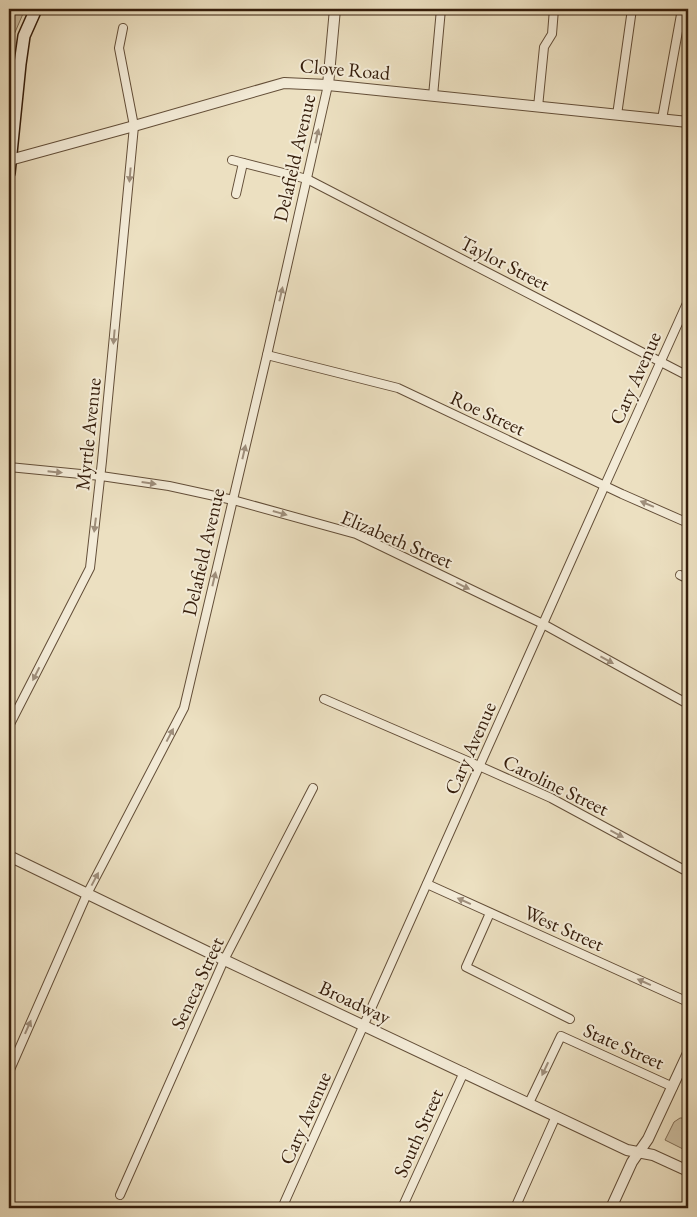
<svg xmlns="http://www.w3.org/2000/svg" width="697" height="1217" font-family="'EB Garamond',serif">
  <rect width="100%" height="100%" fill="#ece0c1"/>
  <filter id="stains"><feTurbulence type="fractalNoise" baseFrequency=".004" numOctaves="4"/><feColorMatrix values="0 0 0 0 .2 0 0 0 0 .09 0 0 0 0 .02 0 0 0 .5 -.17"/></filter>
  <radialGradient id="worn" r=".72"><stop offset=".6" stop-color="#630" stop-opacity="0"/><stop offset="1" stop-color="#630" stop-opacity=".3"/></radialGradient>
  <g fill="#cdbfa2" stroke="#816e56">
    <polygon points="9,9 25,9 13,37 9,70"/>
    <polygon points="680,1118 688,1118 688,1130 683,1142 688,1145 687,1151 665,1140 674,1122"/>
  </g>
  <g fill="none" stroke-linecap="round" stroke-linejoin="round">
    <g stroke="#634e38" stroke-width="10">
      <g id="minor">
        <polyline points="433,96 441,9"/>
        <polyline points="538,107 544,47 552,34 554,9"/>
        <polyline points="617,115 632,9"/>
        <polyline points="662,119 682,9"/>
        <polyline points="232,160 307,179 688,376"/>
        <polyline points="236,194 243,163"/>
        <polyline points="267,355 398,388 622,494 688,523"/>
        <polyline points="9,467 101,476 169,486 233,500 356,534 543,624 688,704"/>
        <polyline points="680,575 688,579"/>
        <polyline points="324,699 479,766 551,798 688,872"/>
        <polyline points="9,726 90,568 102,461 134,126 119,48 123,28"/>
        <polyline points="427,884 688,1002"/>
        <polyline points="490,913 466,967 570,1019"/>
        <polyline points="9,1072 87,894 184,708 267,355 328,85"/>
        <polyline points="529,1103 561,1036 673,1087"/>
        <polyline points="120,1195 224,960 313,788"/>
        <polyline points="282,1208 605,485 688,301"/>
        <polyline points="402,1208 464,1072"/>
        <polyline points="515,1208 556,1116"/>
      </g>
    </g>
    <g stroke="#634e38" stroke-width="12">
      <g id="tertiary">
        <polyline points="328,85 335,9"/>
        <polyline points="10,160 134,126 284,83 328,85 688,122"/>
        <polyline points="9,856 216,956 627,1150 653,1155 688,1171"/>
        <polyline points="611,1208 632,1162 648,1139 688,1053"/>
      </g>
    </g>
    <g stroke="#351d0b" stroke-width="14">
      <polyline id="secondary" points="9,173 20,64 24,36 36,9"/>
    </g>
    <use href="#minor" stroke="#f3ebd7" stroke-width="8"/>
    <use href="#tertiary" stroke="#f3ebd7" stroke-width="10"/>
    <use href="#secondary" stroke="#f3ebd7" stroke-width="11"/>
  </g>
  <defs><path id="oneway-solid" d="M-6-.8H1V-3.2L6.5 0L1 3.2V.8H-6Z" transform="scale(1.25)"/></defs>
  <g fill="#9e8e7b">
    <use href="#oneway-solid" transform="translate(317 136) rotate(-77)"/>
    <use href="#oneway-solid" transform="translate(130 175) rotate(95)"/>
    <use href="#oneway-solid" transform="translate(281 294) rotate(-77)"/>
    <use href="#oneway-solid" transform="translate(114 337) rotate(95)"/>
    <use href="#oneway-solid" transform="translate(244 452) rotate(-77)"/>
    <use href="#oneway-solid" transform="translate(55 472) rotate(6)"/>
    <use href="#oneway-solid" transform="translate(149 483) rotate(8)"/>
    <use href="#oneway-solid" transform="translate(647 504) rotate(-157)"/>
    <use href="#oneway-solid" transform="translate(280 513) rotate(16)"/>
    <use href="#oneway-solid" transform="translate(95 525) rotate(97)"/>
    <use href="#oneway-solid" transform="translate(214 579) rotate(-77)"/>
    <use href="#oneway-solid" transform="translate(463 586) rotate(26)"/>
    <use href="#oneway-solid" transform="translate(607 660) rotate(29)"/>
    <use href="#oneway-solid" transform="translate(36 674) rotate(117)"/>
    <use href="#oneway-solid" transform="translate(170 735) rotate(-62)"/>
    <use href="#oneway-solid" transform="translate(617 834) rotate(28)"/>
    <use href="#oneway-solid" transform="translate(95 879) rotate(-62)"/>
    <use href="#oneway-solid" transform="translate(464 901) rotate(-156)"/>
    <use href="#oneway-solid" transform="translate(644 982) rotate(-156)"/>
    <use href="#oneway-solid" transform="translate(28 1027) rotate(-66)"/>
    <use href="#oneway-solid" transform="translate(545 1069) rotate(115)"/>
  </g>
  <g text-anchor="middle" stroke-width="4" stroke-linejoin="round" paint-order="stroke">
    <g font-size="20" fill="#351d0b" stroke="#f3ebd7">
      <text transform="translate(345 69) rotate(5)" y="7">Clove Road</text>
      <text transform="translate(294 158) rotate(-77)" y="7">Delafield Avenue</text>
      <text transform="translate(505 263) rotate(27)" y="7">Taylor Street</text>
      <text transform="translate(635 378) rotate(-66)" y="7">Cary Avenue</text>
      <text transform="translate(488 413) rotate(25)" y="7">Roe Street</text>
      <text transform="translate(88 434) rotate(-84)" y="7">Myrtle Avenue</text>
      <text transform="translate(397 539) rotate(23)" y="7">Elizabeth Street</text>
      <text transform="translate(203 552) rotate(-77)" y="7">Delafield Avenue</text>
      <text transform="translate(470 748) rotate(-66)" y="7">Cary Avenue</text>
      <text transform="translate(556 785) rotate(26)" y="7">Caroline Street</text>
      <text transform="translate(564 928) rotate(24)" y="7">West Street</text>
      <text transform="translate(197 983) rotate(-65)" y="7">Seneca Street</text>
      <text transform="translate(355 1002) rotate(25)" y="7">Broadway</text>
      <text transform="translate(624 1046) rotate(24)" y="7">State Street</text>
      <text transform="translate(305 1118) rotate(-66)" y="7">Cary Avenue</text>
      <text transform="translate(418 1133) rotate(-66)" y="7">South Street</text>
    </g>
  </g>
  <rect width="697" height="1217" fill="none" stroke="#ece0c1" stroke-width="30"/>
  <rect x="10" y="10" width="677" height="1197" fill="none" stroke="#351d0b" stroke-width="2.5"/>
  <rect x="15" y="15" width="667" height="1187" fill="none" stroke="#351d0b"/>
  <rect width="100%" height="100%" filter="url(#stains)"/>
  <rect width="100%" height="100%" fill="url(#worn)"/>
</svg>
